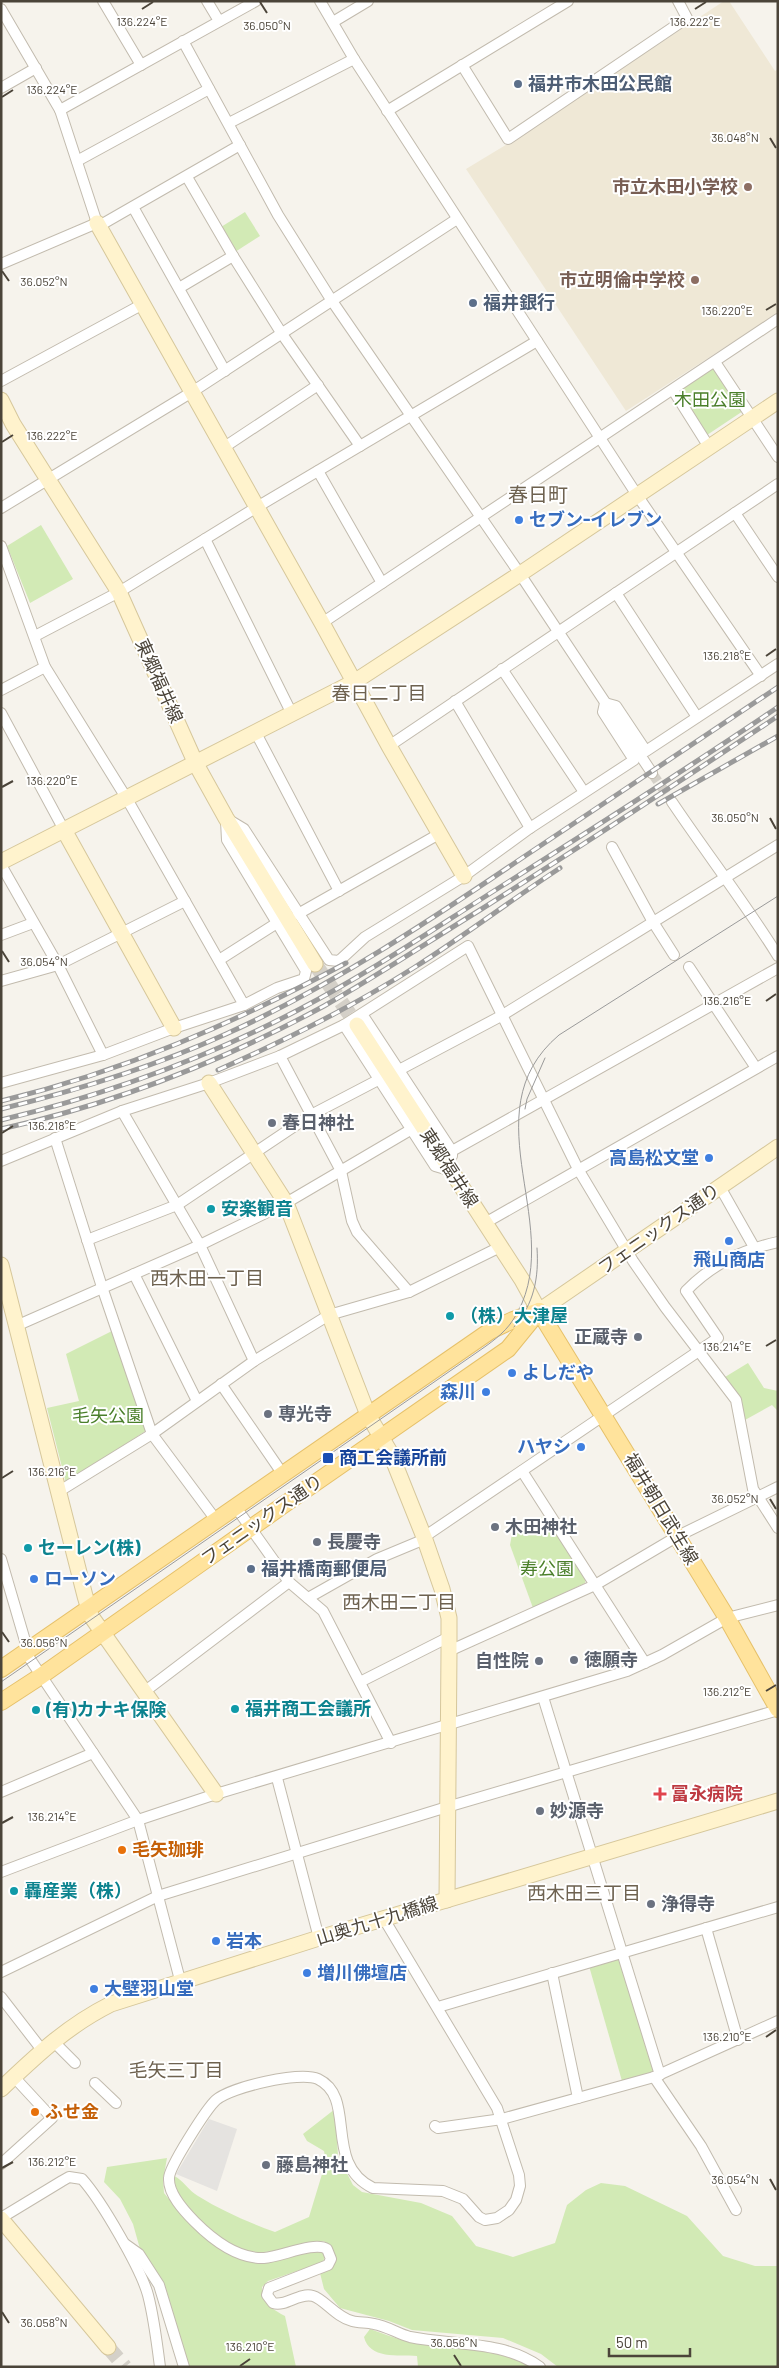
<svg xmlns="http://www.w3.org/2000/svg" width="779" height="2368" font-family="Barlow,'Noto Sans JP',sans-serif">
  <rect width="100%" height="100%" fill="#f6f3ec"/>
  <polygon fill="#efe8d6" points="724,1 729,1 775,71 778,69 778,313 626,411 466,169 504,146"/>
  <g fill="#d2eab5">
    <polygon points="245,212 260,236 235,252 221,227"/>
    <polygon points="715,366 743,411 707,435 679,391"/>
    <polygon points="41,525 73,579 30,603 7,546"/>
    <polygon points="116,1329 147,1430 66,1483 47,1408 79,1401 66,1354"/>
    <polygon points="748,1363 764,1388 778,1391 778,1411 772,1405 745,1420 740,1400 725,1377"/>
    <polygon points="546,1515 586,1576 585,1583 533,1608 510,1545 512,1534"/>
    <polygon points="621,1957 656,2072 622,2081 589,1966"/>
    <path d="M335,2109l3,47 15,29 9,7 59,11 31,13 24,30 37,11 42,-14 12,-38 19,-15 15,-7 24,3 62,30 36,40 32,10h23v101h-220l-17,-13 -38,-16 -91,-8 -23,-9 -49,-13 -16,-19 -4,-16 7,-2 4,-5c0,-10 3,-21 -8,-25 -20,4 -43,12 -65,11 -31,-1 -83,-44 -84,-76 8,3 15,15 24,20 24,15 50,26 77,36l34,-15 17,-56 -2,-10 -17,-10 -4,-7z"/>
    <path d="M167,2158l-4,22 1,13 9,11 10,13 69,45h18l47,-13 5,2 3,5 -2,6 -55,19 -6,6c0,16 10,22 23,29l11,51h-118l7,-4 -18,-71 -8,-17 -19,-26 -7,-25 -13,-25 -16,-17 3,-15z"/>
    <path d="M370,2329c12,4 24,9 36,12 40,10 87,4 124,26h-112l-1,-11c-19,-1 -48,3 -53,-19z"/>
  </g>
  <polygon fill="#e5e3e0" points="209,2119 237,2129 217,2191 176,2174"/>
  <g fill="none" stroke-linecap="round" stroke-linejoin="round">
    <polyline stroke="#d4d0c8" stroke-width="10" stroke-dasharray="10 5" stroke-linecap="butt" points="652,773 672,802"/>
    <g stroke="#d4d0c8" stroke-width="15" stroke-dasharray="15 8" stroke-linecap="butt">
      <polyline points="315,964 357,1025"/>
      <polyline points="108,2347 125,2367"/>
    </g>
    <g stroke="#c2bbae" stroke-width="12">
      <g id="street">
        <polyline points="103,1 141,65"/>
        <polyline points="207,1 219,21"/>
        <polyline points="320,1 354,59 637,495 761,676"/>
        <polyline points="1,9 60,110 97,223 1,264"/>
        <polyline points="333,22 368,1"/>
        <polyline points="183,41 278,215 332,301 520,574 652,773"/>
        <polyline points="462,65 508,139 687,18 678,1"/>
        <polyline points="1,88 36,68"/>
        <polyline points="60,110 256,1"/>
        <polyline points="387,111 568,1"/>
        <polyline points="229,123 354,59"/>
        <polyline points="77,161 209,89"/>
        <polyline points="187,177 233,256 282,334 360,446"/>
        <polyline points="133,207 225,371"/>
        <polyline points="99,226 240,145"/>
        <polyline points="179,288 233,256"/>
        <polyline points="715,362 778,457"/>
        <polyline points="1,381 143,304"/>
        <polyline points="673,390 709,447"/>
        <polyline points="223,448 318,385"/>
        <polyline points="318,471 382,583"/>
        <polyline points="1,508 192,392 457,219"/>
        <polyline points="735,513 778,577"/>
        <polyline points="205,539 292,714"/>
        <polyline points="1,546 45,667 127,799 244,1005"/>
        <polyline points="616,593 697,717"/>
        <polyline points="322,623 778,319"/>
        <polyline points="35,636 119,592 257,507 537,341"/>
        <polyline points="502,669 584,792"/>
        <polyline points="1,690 45,667"/>
        <polyline points="455,701 530,828"/>
        <polyline points="1,713 64,830"/>
        <polyline points="256,733 339,891"/>
        <polyline points="389,746 778,484"/>
        <path d="M672,802c35,52 73,101 106,154"/>
        <polyline points="229,820 244,829 329,960 339,961 365,937 464,876 530,828 634,760 603,712 605,703 616,706 646,751 778,664"/>
        <polyline points="612,847 653,922 674,955"/>
        <polyline points="1,865 58,965 103,1055"/>
        <polyline points="298,914 439,834"/>
        <polyline points="1,935 33,923"/>
        <polyline points="219,960 277,923"/>
        <polyline points="689,967 756,1068"/>
        <polyline points="1,981 58,965 185,901"/>
        <polyline points="362,1014 452,1151 452,1156"/>
        <polyline points="344,1025 435,1166 452,1171"/>
        <polyline points="280,1056 341,1171 352,1221 357,1232 409,1292"/>
        <polyline points="399,1070 501,1016 778,845"/>
        <polyline points="1,1083 103,1055 174,1028 244,1005 277,988 304,979 306,971 227,840 226,821"/>
        <polyline points="122,1111 200,1245 254,1361"/>
        <polyline points="55,1138 102,1287 152,1434 216,1520"/>
        <polyline points="452,1151 778,968"/>
        <polyline points="1,1161 122,1111 209,1083 280,1056 344,1025 468,946 578,1169 633,1261 665,1307 736,1400 753,1489 778,1528"/>
        <polyline points="720,1187 754,1247"/>
        <polyline points="485,1223 778,1056"/>
        <polyline points="87,1240 177,1205 311,1115 380,1079"/>
        <polyline points="134,1274 197,1401"/>
        <polyline points="16,1326 200,1245 286,1203 412,1129"/>
        <polyline points="221,1384 282,1473"/>
        <polyline points="522,1471 645,1663"/>
        <polyline points="58,1492 152,1434 254,1361 329,1315 409,1292 500,1247"/>
        <polyline points="235,1506 289,1582 323,1611 391,1743"/>
        <path d="M424,1537l294,-199 -32,-47c26,-27 56,-41 92,-49"/>
        <polyline points="1,1559 28,1651"/>
        <polyline points="308,1598 377,1559 425,1539"/>
        <polyline points="449,1651 595,1585 678,1536 778,1487"/>
        <polyline points="26,1653 138,1820 180,1980"/>
        <polyline points="360,1682 449,1637"/>
        <polyline points="144,1692 289,1582"/>
        <polyline points="543,1697 660,2075"/>
        <polyline points="277,1778 319,1938"/>
        <polyline points="1,1792 93,1753"/>
        <polyline points="1,1872 138,1820 216,1794 627,1671 662,1655 727,1618 778,1605"/>
        <path d="M384,1919l113,189 22,67 1,11 -4,14 -7,10 -12,8 -12,2 -6,-3 -16,-18 -20,-8 -70,-3c-51,-25 -15,-90 -55,-109 -18,-8 -87,8 -102,21 -9,8 -47,67 -47,78 -1,16 15,33 26,44 18,18 43,37 69,36 17,-1 50,-17 63,-9l4,10 -3,6 -59,23 -2,7 6,8c13,4 26,-11 40,-7 11,3 23,21 39,25 7,2 15,1 22,3 13,2 24,10 36,13 44,9 93,3 130,30"/>
        <polyline points="706,1928 738,2040"/>
        <polyline points="1,1972 158,1896 447,1807 778,1710"/>
        <polyline points="552,1973 578,2098"/>
        <polyline points="1,1997 42,2050"/>
        <polyline points="438,2007 778,1907"/>
        <polyline points="53,2041 75,2063"/>
        <polyline points="654,2077 701,2146 736,2210"/>
        <polyline points="95,2083 116,2103"/>
        <polyline points="435,2126 438,2128 502,2119 654,2077 778,2021"/>
        <polyline points="1,2164 52,2118 14,2077"/>
        <path d="M1,2218l61,-37 7,-4 13,2c19,21 59,90 66,116 6,23 9,48 12,72"/>
        <polyline points="125,2244 139,2254 159,2285 184,2367"/>
      </g>
    </g>
    <g stroke="#d6c79b" stroke-width="17">
      <g id="secondary">
        <polyline points="97,223 322,623 389,746 464,876"/>
        <polyline points="1,400 13,424 119,592 196,764 226,818 315,964"/>
        <polyline points="64,830 174,1028"/>
        <polyline points="1,862 354,682 520,574 778,401"/>
        <polyline points="357,1025 522,1280 539,1311 778,1147"/>
        <polyline points="209,1083 286,1203 368,1415 390,1452 424,1537 442,1589 449,1618 449,1651 447,1900"/>
        <polyline points="1,1265 85,1596 91,1616 216,1794"/>
        <path d="M1,2089c36,-34 66,-63 110,-85l208,-66 459,-137"/>
        <polyline points="1,2219 108,2347"/>
      </g>
    </g>
    <g stroke="#e6c16a" stroke-width="18">
      <g id="primary">
        <polyline points="539,1311 727,1618 778,1709"/>
        <polyline points="1,1669 490,1331 513,1320 539,1311"/>
        <polyline points="1,1702 41,1676 282,1506 508,1349 539,1311"/>
      </g>
    </g>
    <use href="#street" stroke="#fff" stroke-width="10"/>
    <use href="#secondary" stroke="#fff3cd" stroke-width="15"/>
    <use href="#primary" stroke="#ffe39c" stroke-width="16"/>
    <g stroke="#9a9a9a" stroke-width="1">
      <polyline points="525,1109 527,1099 545,1058"/>
      <path d="M514,1327c20,-23 25,-49 23,-79"/>
      <path d="M1,1682l475,-329c13,-9 28,-19 37,-33 58,-89 -47,-206 46,-285l219,-139"/>
    </g>
    <g stroke="#9a9a9a" stroke-width="5">
      <g id="rail">
        <polyline points="658,804 778,736"/>
        <path d="M218,1070c68,-30 134,-63 197,-103 49,-31 96,-67 145,-99"/>
        <path d="M1,1101c124,-30 234,-78 345,-138"/>
        <path d="M1,1109c77,-19 153,-42 225,-75 106,-48 203,-113 299,-178 84,-56 169,-113 253,-169"/>
        <path d="M1,1120c104,-25 204,-61 299,-111 71,-37 138,-83 205,-125 92,-58 183,-116 273,-177"/>
        <path d="M1,1129c113,-25 222,-68 323,-123 53,-30 104,-64 156,-96 100,-63 199,-128 298,-194"/>
      </g>
    </g>
    <use href="#rail" stroke="#fff" stroke-width="3" stroke-dasharray="9" stroke-linecap="butt"/>
  </g>
  <path fill="none" stroke="#4b4439" stroke-width="2" d="M260,2l7,11M142,9l11,-7M695,9l11,-7M2,97l11,-7M770,138l6,10M2,271l7,10M766,310l10,-6M2,442l11,-7M766,656l10,-7M2,787l11,-6M770,818l6,11M2,951l7,11M766,1001l10,-7M2,1133l11,-7M766,1346l10,-6M2,1478l11,-7M770,1499l6,10M2,1632l7,10M766,1691l10,-6M2,1823l11,-6M766,2037l10,-7M2,2168l11,-6M770,2179l6,11M2,2312l7,11M454,2355l7,11M240,2366l10,-7"/>
  <g fill="#5c6f8a" stroke="#fff" stroke-width="2">
    <circle cx="518" cy="84" r="5"/>
    <circle cx="473" cy="303" r="5"/>
    <circle cx="251" cy="1569" r="5"/>
  </g>
  <g fill="#8d6e63" stroke="#fff" stroke-width="2">
    <circle cx="748" cy="187" r="5"/>
    <circle cx="695" cy="280" r="5"/>
  </g>
  <g fill="#3f7fe0" stroke="#fff" stroke-width="2">
    <circle cx="519" cy="520" r="5"/>
    <circle cx="709" cy="1158" r="5"/>
    <circle cx="729" cy="1241" r="5"/>
    <circle cx="512" cy="1373" r="5"/>
    <circle cx="486" cy="1392" r="5"/>
    <circle cx="581" cy="1447" r="5"/>
    <circle cx="34" cy="1579" r="5"/>
    <circle cx="216" cy="1941" r="5"/>
    <circle cx="307" cy="1973" r="5"/>
    <circle cx="94" cy="1989" r="5"/>
  </g>
  <g fill="#6b7280" stroke="#fff" stroke-width="2">
    <circle cx="272" cy="1123" r="5"/>
    <circle cx="638" cy="1337" r="5"/>
    <circle cx="268" cy="1414" r="5"/>
    <circle cx="495" cy="1527" r="5"/>
    <circle cx="317" cy="1542" r="5"/>
    <circle cx="574" cy="1660" r="5"/>
    <circle cx="539" cy="1661" r="5"/>
    <circle cx="540" cy="1811" r="5"/>
    <circle cx="651" cy="1904" r="5"/>
    <circle cx="266" cy="2165" r="5"/>
  </g>
  <g fill="#0f9aa8" stroke="#fff" stroke-width="2">
    <circle cx="211" cy="1209" r="5"/>
    <circle cx="450" cy="1316" r="5"/>
    <circle cx="28" cy="1548" r="5"/>
    <circle cx="235" cy="1709" r="5"/>
    <circle cx="36" cy="1710" r="5"/>
    <circle cx="14" cy="1891" r="5"/>
  </g>
  <rect fill="#1a4fb4" stroke="#fff" stroke-width="2" x="322" y="1452" width="12" height="12" rx="2.5"/>
  <path fill="#e0444e" stroke="#fff" stroke-width="2" d="M657.5 1786.5h5v5h5v5h-5v5h-5v-5h-5v-5h5z"/>
  <g fill="#e8710a" stroke="#fff" stroke-width="2">
    <circle cx="122" cy="1850" r="5"/>
    <circle cx="35" cy="2112" r="5"/>
  </g>
  <g text-anchor="middle" stroke-width="4" stroke-linejoin="round" paint-order="stroke">
    <g font-size="18" font-weight="bold" fill="#4e5e75" stroke="#fff" text-anchor="start">
      <text x="528" y="90">福井市木田公民館</text>
      <text x="483" y="309">福井銀行</text>
      <text x="261" y="1575">福井橋南郵便局</text>
    </g>
    <g font-size="18" font-weight="bold" fill="#785e54" stroke="#fff" text-anchor="end">
      <text x="738" y="193">市立木田小学校</text>
      <text x="685" y="286">市立明倫中学校</text>
    </g>
    <g font-size="18" fill="#4a7f2a" stroke="#fff">
      <text x="710" y="406">木田公園</text>
      <text x="108" y="1422">毛矢公園</text>
      <text x="547" y="1575">寿公園</text>
    </g>
    <g font-size="18" font-weight="bold" fill="#366cbe" stroke="#fff" text-anchor="start">
      <text x="529" y="526">セブン-イレブン</text>
      <text x="699" y="1164" text-anchor="end">高島松文堂</text>
      <text x="729" y="1266" text-anchor="middle">飛山商店</text>
      <text x="522" y="1379">よしだや</text>
      <text x="476" y="1398" text-anchor="end">森川</text>
      <text x="571" y="1453" text-anchor="end">ハヤシ</text>
      <text x="44" y="1585">ローソン</text>
      <text x="226" y="1947">岩本</text>
      <text x="317" y="1979">増川佛壇店</text>
      <text x="104" y="1995">大壁羽山堂</text>
    </g>
    <g font-size="18" fill="#4b4439" stroke="#fff">
      <text transform="translate(159 681) rotate(66)" y="6">東郷福井線</text>
      <text transform="translate(449 1168) rotate(57)" y="6">東郷福井線</text>
      <text transform="translate(659 1229) rotate(-35)" y="6">フェニックス通り</text>
      <text transform="translate(661 1509) rotate(59)" y="6">福井朝日武生線</text>
      <text transform="translate(262 1520) rotate(-35)" y="6">フェニックス通り</text>
      <text transform="translate(377 1921) rotate(-17)" y="6">山奥九十九橋線</text>
    </g>
    <g font-size="18" font-weight="bold" fill="#5b616d" stroke="#fff" text-anchor="start">
      <text x="282" y="1129">春日神社</text>
      <text x="628" y="1343" text-anchor="end">正蔵寺</text>
      <text x="278" y="1420">専光寺</text>
      <text x="505" y="1533">木田神社</text>
      <text x="327" y="1548">長慶寺</text>
      <text x="584" y="1666">徳願寺</text>
      <text x="529" y="1667" text-anchor="end">自性院</text>
      <text x="550" y="1817">妙源寺</text>
      <text x="661" y="1910">浄得寺</text>
      <text x="276" y="2171">藤島神社</text>
    </g>
    <g font-size="18" font-weight="bold" fill="#0d838f" stroke="#fff" text-anchor="start">
      <text x="221" y="1215">安楽観音</text>
      <text x="460" y="1322">（株）大津屋</text>
      <text x="38" y="1554">セーレン(株)</text>
      <text x="245" y="1715">福井商工会議所</text>
      <text x="46" y="1716">(有)カナキ保険</text>
      <text x="24" y="1897">轟産業（株）</text>
    </g>
    <g font-size="18" font-weight="bold" fill="#164399" stroke="#fff" text-anchor="start">
      <text x="339" y="1464">商工会議所前</text>
    </g>
    <g font-size="18" font-weight="bold" fill="#be3a42" stroke="#fff" text-anchor="start">
      <text x="671" y="1800">冨永病院</text>
    </g>
    <g font-size="18" font-weight="bold" fill="#c56008" stroke="#fff" text-anchor="start">
      <text x="132" y="1856">毛矢珈琲</text>
      <text x="45" y="2118">ふせ金</text>
    </g>
    <g font-size="19" fill="#6e6250" stroke="#fff">
      <text x="379" y="700">春日二丁目</text>
      <text x="207" y="1285">西木田一丁目</text>
      <text x="399" y="1609">西木田二丁目</text>
      <text x="584" y="1900">西木田三丁目</text>
      <text x="176" y="2077">毛矢三丁目</text>
    </g>
    <g font-size="20" fill="#6e6250" stroke="#fff">
      <text x="538" y="502">春日町</text>
    </g>
  </g>
  <g font-size="12" text-anchor="middle" fill="#4b4439" stroke="#fff" stroke-width="4" stroke-linejoin="round" paint-order="stroke">
    <text x="695" y="26">136.222°E</text>
    <text x="142" y="26">136.224°E</text>
    <text x="267" y="30">36.050°N</text>
    <text x="52" y="94">136.224°E</text>
    <text x="735" y="142">36.048°N</text>
    <text x="44" y="286">36.052°N</text>
    <text x="727" y="315">136.220°E</text>
    <text x="52" y="440">136.222°E</text>
    <text x="727" y="660">136.218°E</text>
    <text x="52" y="785">136.220°E</text>
    <text x="735" y="822">36.050°N</text>
    <text x="44" y="966">36.054°N</text>
    <text x="727" y="1005">136.216°E</text>
    <text x="52" y="1130">136.218°E</text>
    <text x="727" y="1351">136.214°E</text>
    <text x="52" y="1476">136.216°E</text>
    <text x="735" y="1503">36.052°N</text>
    <text x="44" y="1647">36.056°N</text>
    <text x="727" y="1696">136.212°E</text>
    <text x="52" y="1821">136.214°E</text>
    <text x="727" y="2041">136.210°E</text>
    <text x="52" y="2166">136.212°E</text>
    <text x="735" y="2184">36.054°N</text>
    <text x="44" y="2327">36.058°N</text>
    <text x="454" y="2347">36.056°N</text>
    <text x="250" y="2351">136.210°E</text>
  </g>
  <rect width="779" height="2368" fill="none" stroke="#4b4439" stroke-width="5"/>
  <path d="M609 2348v8h81v-8" fill="none" stroke="#4b4439" stroke-width="2.5"/>
  <text x="616" y="2348" font-size="15" fill="#4b4439" stroke="#ffffff" stroke-width="4" paint-order="stroke">50 m</text>
</svg>
